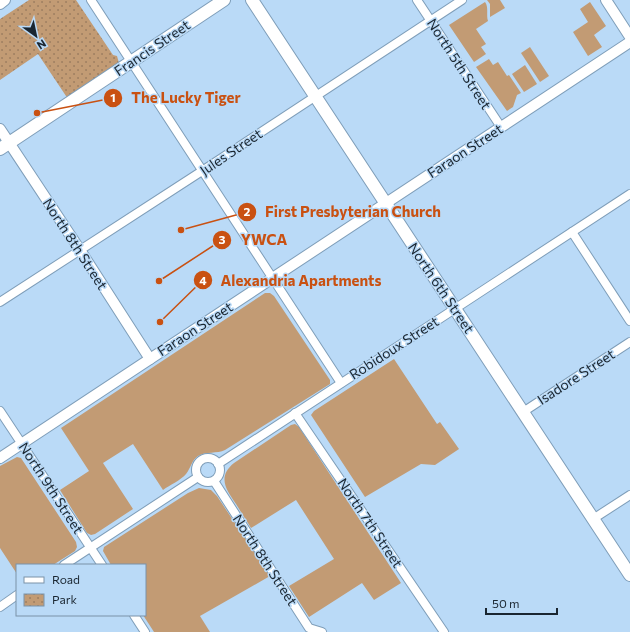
<svg xmlns="http://www.w3.org/2000/svg" width="630" height="632" font-family="Commissioner,sans-serif">
  <defs>
    <pattern id="park-dots" width="8" height="8" patternUnits="userSpaceOnUse"><rect width="8" height="8" fill="#c29b74"/><path d="M2 2h.1M6 6h.1" fill="none" stroke="#9d7e60" stroke-width="1.8" stroke-linecap="round"/></pattern>
  </defs>
  <rect width="100%" height="100%" fill="#badaf7"/>
  <g fill="#c29b74">
    <polygon points="487,0 500,0 505,8 490,17 490,4"/>
    <path d="M485,2c4,5 1,13 3,19l-12,8 10,15 -5,3 5,7 -12,8 -25,-37z"/>
    <polygon points="590,2 606,26 594,35 602,47 588,56 573,32 588,22 580,9"/>
    <polygon points="530,47 549,76 540,82 521,53"/>
    <polygon points="489,59 493,65 498,62 507,76 509,75 521,93 517,95 513,107 507,111 476,67"/>
    <polygon points="525,65 537,84 524,92 512,74"/>
    <path d="M265,293h5l4,3 56,84v4l-105,66c-8,4 -19,1 -27,6 -7,5 -7,12 -12,18 -5,6 -16,11 -23,16l-30,-46 -30,19 30,46 -38,25 -4,1 -4,-2 -27,-43 29,-19 -28,-43z"/>
    <polygon points="394,359 437,424 440,422 459,449 435,465 421,464 365,497 311,415 314,411"/>
    <path d="M295,424l4,3 102,156 -27,17 -12,-17 -53,34 -20,-31 45,-27 -38,-59 -45,28c-5,-8 -10,-16 -15,-24 -10,-15 -19,-27 -2,-41l57,-38z"/>
    <polygon points="17,457 21,458 76,542 77,547 75,551 53,565 17,565 17,574 0,548 0,466"/>
    <polygon points="199,488 211,490 217,496 270,576 200,616 210,632 154,632 143,615 145,615 145,565 111,565 103,551 104,547 188,493"/>
  </g>
  <polygon fill="url(#park-dots)" points="29,0 76,0 113,55 117,56 119,63 68,99 38,54 0,80 0,19"/>
  <g fill="none" stroke-linecap="round" stroke-linejoin="round">
    <g stroke="#7f9eb9" stroke-width="10">
      <g id="minor">
        <polyline points="91,0 341,383"/>
        <polyline points="417,0 501,127"/>
        <polyline points="572,232 630,321"/>
        <polyline points="0,302 202,171 462,0"/>
        <polyline points="0,411 102,565"/>
        <polyline points="523,412 630,342"/>
        <polyline points="295,413 444,632"/>
        <circle cx="208" cy="470" r="12"/>
        <polyline points="218,464 630,194"/>
        <polyline points="214,481 309,628 322,632"/>
        <polyline points="593,519 630,495"/>
        <polyline points="64,565 198,477"/>
        <polyline points="0,607 17,595"/>
        <polyline points="134,615 145,632"/>
      </g>
    </g>
    <g stroke="#7f9eb9" stroke-width="12">
      <g id="tertiary">
        <polyline points="606,0 630,37"/>
        <polyline points="0,4 5,0"/>
        <polyline points="0,129 80,250 150,359"/>
        <polyline points="0,458 630,42"/>
      </g>
    </g>
    <g stroke="#7f9eb9" stroke-width="14">
      <g id="secondary">
        <polyline points="252,0 630,575"/>
        <polyline points="0,149 224,0"/>
      </g>
    </g>
    <use href="#minor" stroke="#fff" stroke-width="8"/>
    <use href="#tertiary" stroke="#fff" stroke-width="10"/>
    <use href="#secondary" stroke="#fff" stroke-width="12"/>
  </g>
  <g text-anchor="middle" stroke-width="3" stroke-linejoin="round" paint-order="stroke">
    <g font-size="14" fill="#1a2631" stroke="#badaf7">
      <text transform="translate(152 48) rotate(-34)" y="5">Francis Street</text>
      <text transform="translate(459 64) rotate(57)" y="5">North 5th Street</text>
      <text transform="translate(465 151) rotate(-33)" y="5">Faraon Street</text>
      <text transform="translate(231 152) rotate(-34)" y="5">Jules Street</text>
      <text transform="translate(75 244) rotate(57)" y="5">North 8th Street</text>
      <text transform="translate(441 288) rotate(56)" y="5">North 6th Street</text>
      <text transform="translate(195 329) rotate(-33)" y="5">Faraon Street</text>
      <text transform="translate(394 348) rotate(-33)" y="5">Robidoux Street</text>
      <text transform="translate(576 377) rotate(-33)" y="5">Isadore Street</text>
      <text transform="translate(51 488) rotate(57)" y="5">North 9th Street</text>
      <text transform="translate(370 523) rotate(56)" y="5">North 7th Street</text>
      <text transform="translate(265 560) rotate(57)" y="5">North 8th Street</text>
    </g>
  </g>
  <path fill="none" stroke="#c95112" stroke-width="1.5" d="M37 113L113 98M181 230L247 212M159 281L222 240M160 322L203 280"/>
  <g fill="#c95112" stroke="#badaf7" stroke-width="1.5">
    <circle cx="37" cy="113" r="4"/>
    <circle cx="181" cy="230" r="4"/>
    <circle cx="159" cy="281" r="4"/>
    <circle cx="160" cy="322" r="4"/>
    <circle cx="113" cy="98" r="10"/>
    <circle cx="247" cy="212" r="10"/>
    <circle cx="222" cy="240" r="10"/>
    <circle cx="203" cy="280" r="10"/>
  </g>
  <g font-size="12" text-anchor="middle" font-weight="bold" fill="#fff">
    <text x="113" y="102">1</text>
    <text x="247" y="216">2</text>
    <text x="222" y="244">3</text>
    <text x="203" y="285">4</text>
  </g>
  <g font-size="15" text-anchor="middle" font-weight="bold" fill="#c95112" stroke="#badaf7" stroke-width="3" stroke-linejoin="round" paint-order="stroke">
    <text x="186" y="103">The Lucky Tiger</text>
    <text x="353" y="217">First Presbyterian Church</text>
    <text x="264" y="245">YWCA</text>
    <text x="301" y="286">Alexandria Apartments</text>
  </g>
  <rect x="16" y="564" width="130" height="52" fill="#badaf7" stroke="#7a92a8"/>
  <rect x="24" y="577" width="20" height="6" fill="#ffffff" stroke="#7a92a8"/>
  <text x="52" y="584" font-size="12" fill="#1a2631">Road</text>
  <rect x="24" y="594" width="20" height="12" fill="url(#park-dots)" stroke="#7a92a8"/>
  <text x="52" y="604" font-size="12" fill="#1a2631">Park</text>
  <g transform="translate(36 36) rotate(147)" stroke="#badaf7" stroke-width="3" paint-order="stroke">
  <path d="M0-3L7 15L0 10L-7 15Z" fill="#1a2631"/>
  <text y="-6" font-size="11" font-weight="bold" text-anchor="middle" fill="#1a2631">N</text>
  </g>
  <path d="M486 608v6h71v-6" fill="none" stroke="#1a2631" stroke-width="2"/>
  <text x="492" y="608" font-size="12" fill="#1a2631" stroke="#badaf7" stroke-width="3" paint-order="stroke">50 m</text>
</svg>
